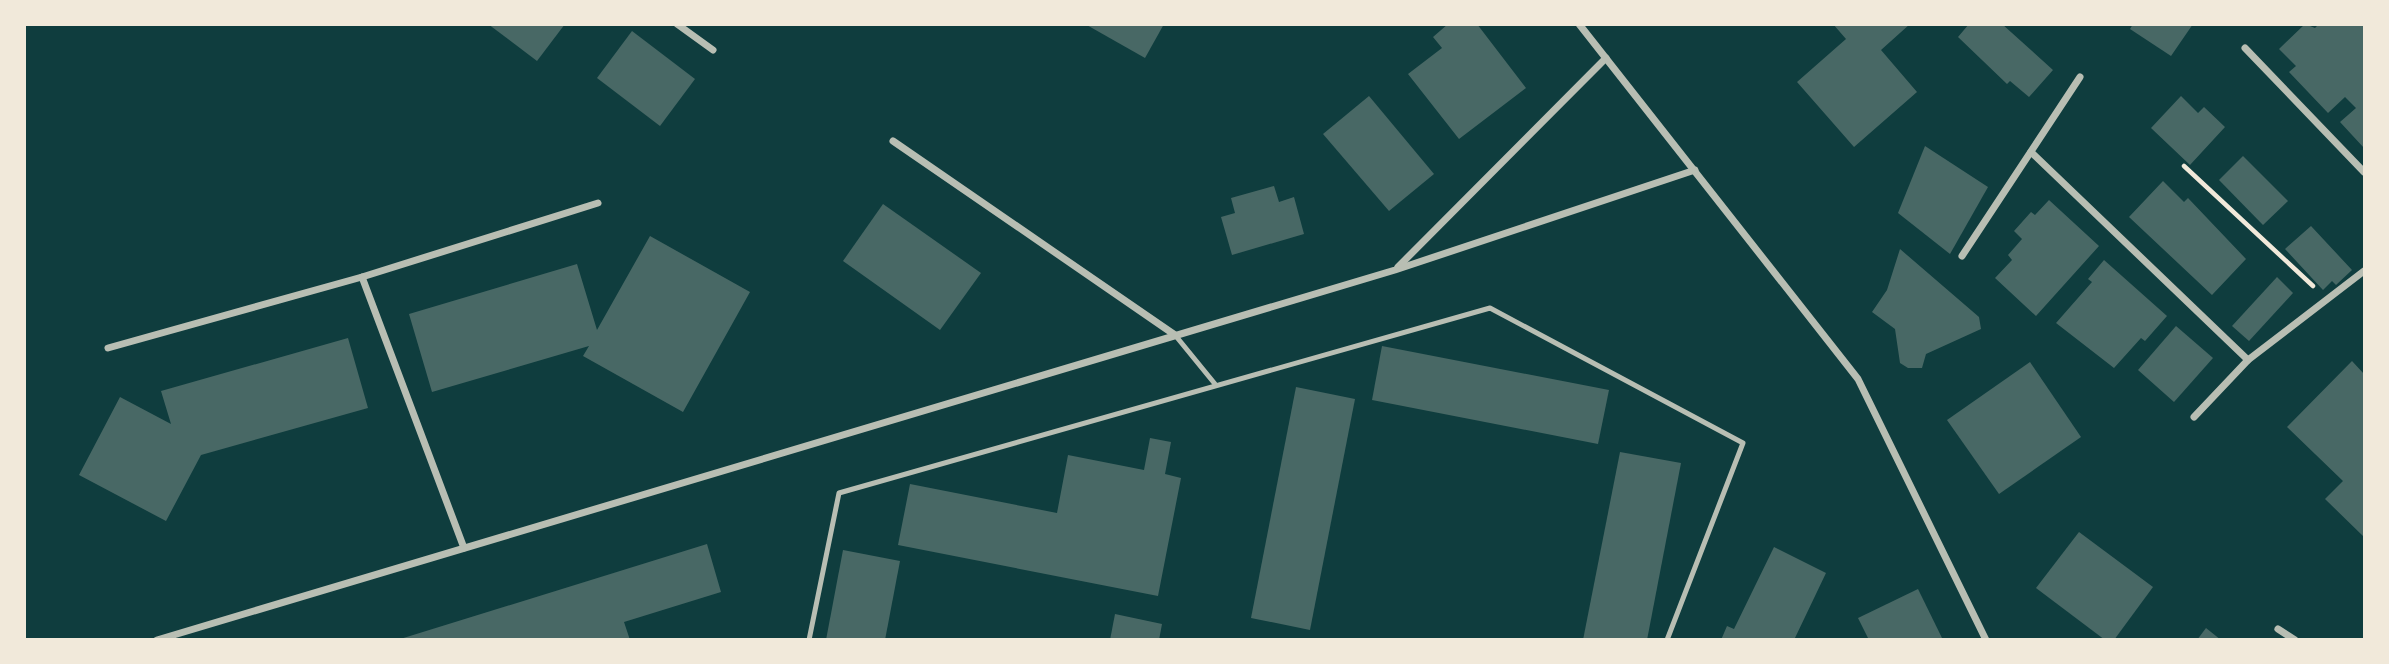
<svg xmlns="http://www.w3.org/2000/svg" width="2389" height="664" font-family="Roboto,sans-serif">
  <rect width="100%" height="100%" fill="#0f3d3e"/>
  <g fill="#486865">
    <polygon points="488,24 565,24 537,61"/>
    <polygon points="1085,24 1164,24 1145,58"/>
    <polygon points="1448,24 1477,24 1526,88 1459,139 1408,74 1442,48 1433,37"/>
    <polygon points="1833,24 1910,24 1881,50 1917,92 1854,147 1797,82 1846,39"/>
    <polygon points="1969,24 2002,24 2053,70 2029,97 2010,81 2007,84 1958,37"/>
    <polygon points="2133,24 2193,24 2171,56 2130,29"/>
    <polygon points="2305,24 2315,28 2319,24 2364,24 2364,148 2340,122 2356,108 2345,97 2328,113 2289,72 2296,66 2279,49"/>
    <polygon points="632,31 695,79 660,126 597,78"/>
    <polygon points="1369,96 1434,174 1389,211 1323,134"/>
    <polygon points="2181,96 2198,113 2204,107 2225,127 2190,165 2151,128"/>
    <polygon points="1925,146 1988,187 1950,254 1898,213"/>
    <polygon points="2243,156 2288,201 2263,225 2219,180"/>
    <polygon points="2163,181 2184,202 2188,198 2246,259 2212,295 2129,217"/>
    <polygon points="1274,186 1279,202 1294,197 1304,234 1232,255 1221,217 1235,213 1231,198"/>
    <polygon points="2049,200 2099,246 2036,316 1995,278 2012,260 2008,255 2022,239 2014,231 2031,212 2035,215"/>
    <polygon points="883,204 981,273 940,330 843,261"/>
    <polygon points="2311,226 2352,270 2336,285 2332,281 2323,290 2285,249"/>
    <polygon points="650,236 750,292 683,412 583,356 589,346 432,392 409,314 577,264 597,330"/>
    <polygon points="1900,249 1979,317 1981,329 1926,354 1922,368 1908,368 1900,363 1895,329 1872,312 1887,290"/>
    <polygon points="2104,260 2167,316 2145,341 2141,338 2114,368 2056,323 2092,282 2088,279"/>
    <polygon points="2277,277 2293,293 2249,341 2232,326"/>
    <polygon points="2176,326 2213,358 2174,402 2138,370"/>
    <polygon points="348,338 368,408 201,455 166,521 79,475 120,397 171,424 161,391"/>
    <polygon points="1382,346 1609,390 1598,444 1372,400"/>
    <polygon points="2352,361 2364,374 2364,537 2325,499 2343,481 2287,427"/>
    <polygon points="2030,362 2081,437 1999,494 1947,420"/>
    <polygon points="1296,387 1355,399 1310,630 1251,618"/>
    <polygon points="1150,438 1171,442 1165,474 1181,478 1158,596 898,545 910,484 1057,513 1068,455 1144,470"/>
    <polygon points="1620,452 1681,463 1647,640 1583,640"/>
    <polygon points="2079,532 2153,587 2114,640 2105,640 2036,588"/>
    <polygon points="707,544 721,592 624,622 630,640 397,640"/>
    <polygon points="1774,547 1826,573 1794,640 1721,640 1727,626 1734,629"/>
    <polygon points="843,550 900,561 885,640 826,640"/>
    <polygon points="1918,589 1943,640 1869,640 1858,618"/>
    <polygon points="1115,614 1162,624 1159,640 1110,640"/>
    <polygon points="2206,628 2221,640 2197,640"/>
  </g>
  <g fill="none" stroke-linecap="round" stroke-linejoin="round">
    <polyline stroke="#f1e9da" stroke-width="4.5" points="2184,166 2313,286"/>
    <g stroke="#b8beb3" stroke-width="5">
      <polyline points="1175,335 1215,384"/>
      <polyline points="809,640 839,493 1490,308 1743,443 1667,640"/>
    </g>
    <g stroke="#b8beb3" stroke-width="7">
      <polyline points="677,24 713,50"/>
      <polyline points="1579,24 1858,379 1986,640"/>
      <polyline points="2245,48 2364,172"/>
      <polyline points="893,141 1175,335"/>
      <polyline points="2031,152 2248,360"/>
      <polyline points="1962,256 2080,77"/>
      <polyline points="1398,267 1606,58"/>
      <polyline points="362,277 464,548"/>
      <polyline points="108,348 362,277 598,203"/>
      <polyline points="2194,417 2248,360 2364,271"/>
      <polyline points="2278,629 2295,640"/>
      <polyline points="157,640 1395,270 1695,170"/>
    </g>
  </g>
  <rect width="2389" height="664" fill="none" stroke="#f1e9da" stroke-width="52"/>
</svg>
